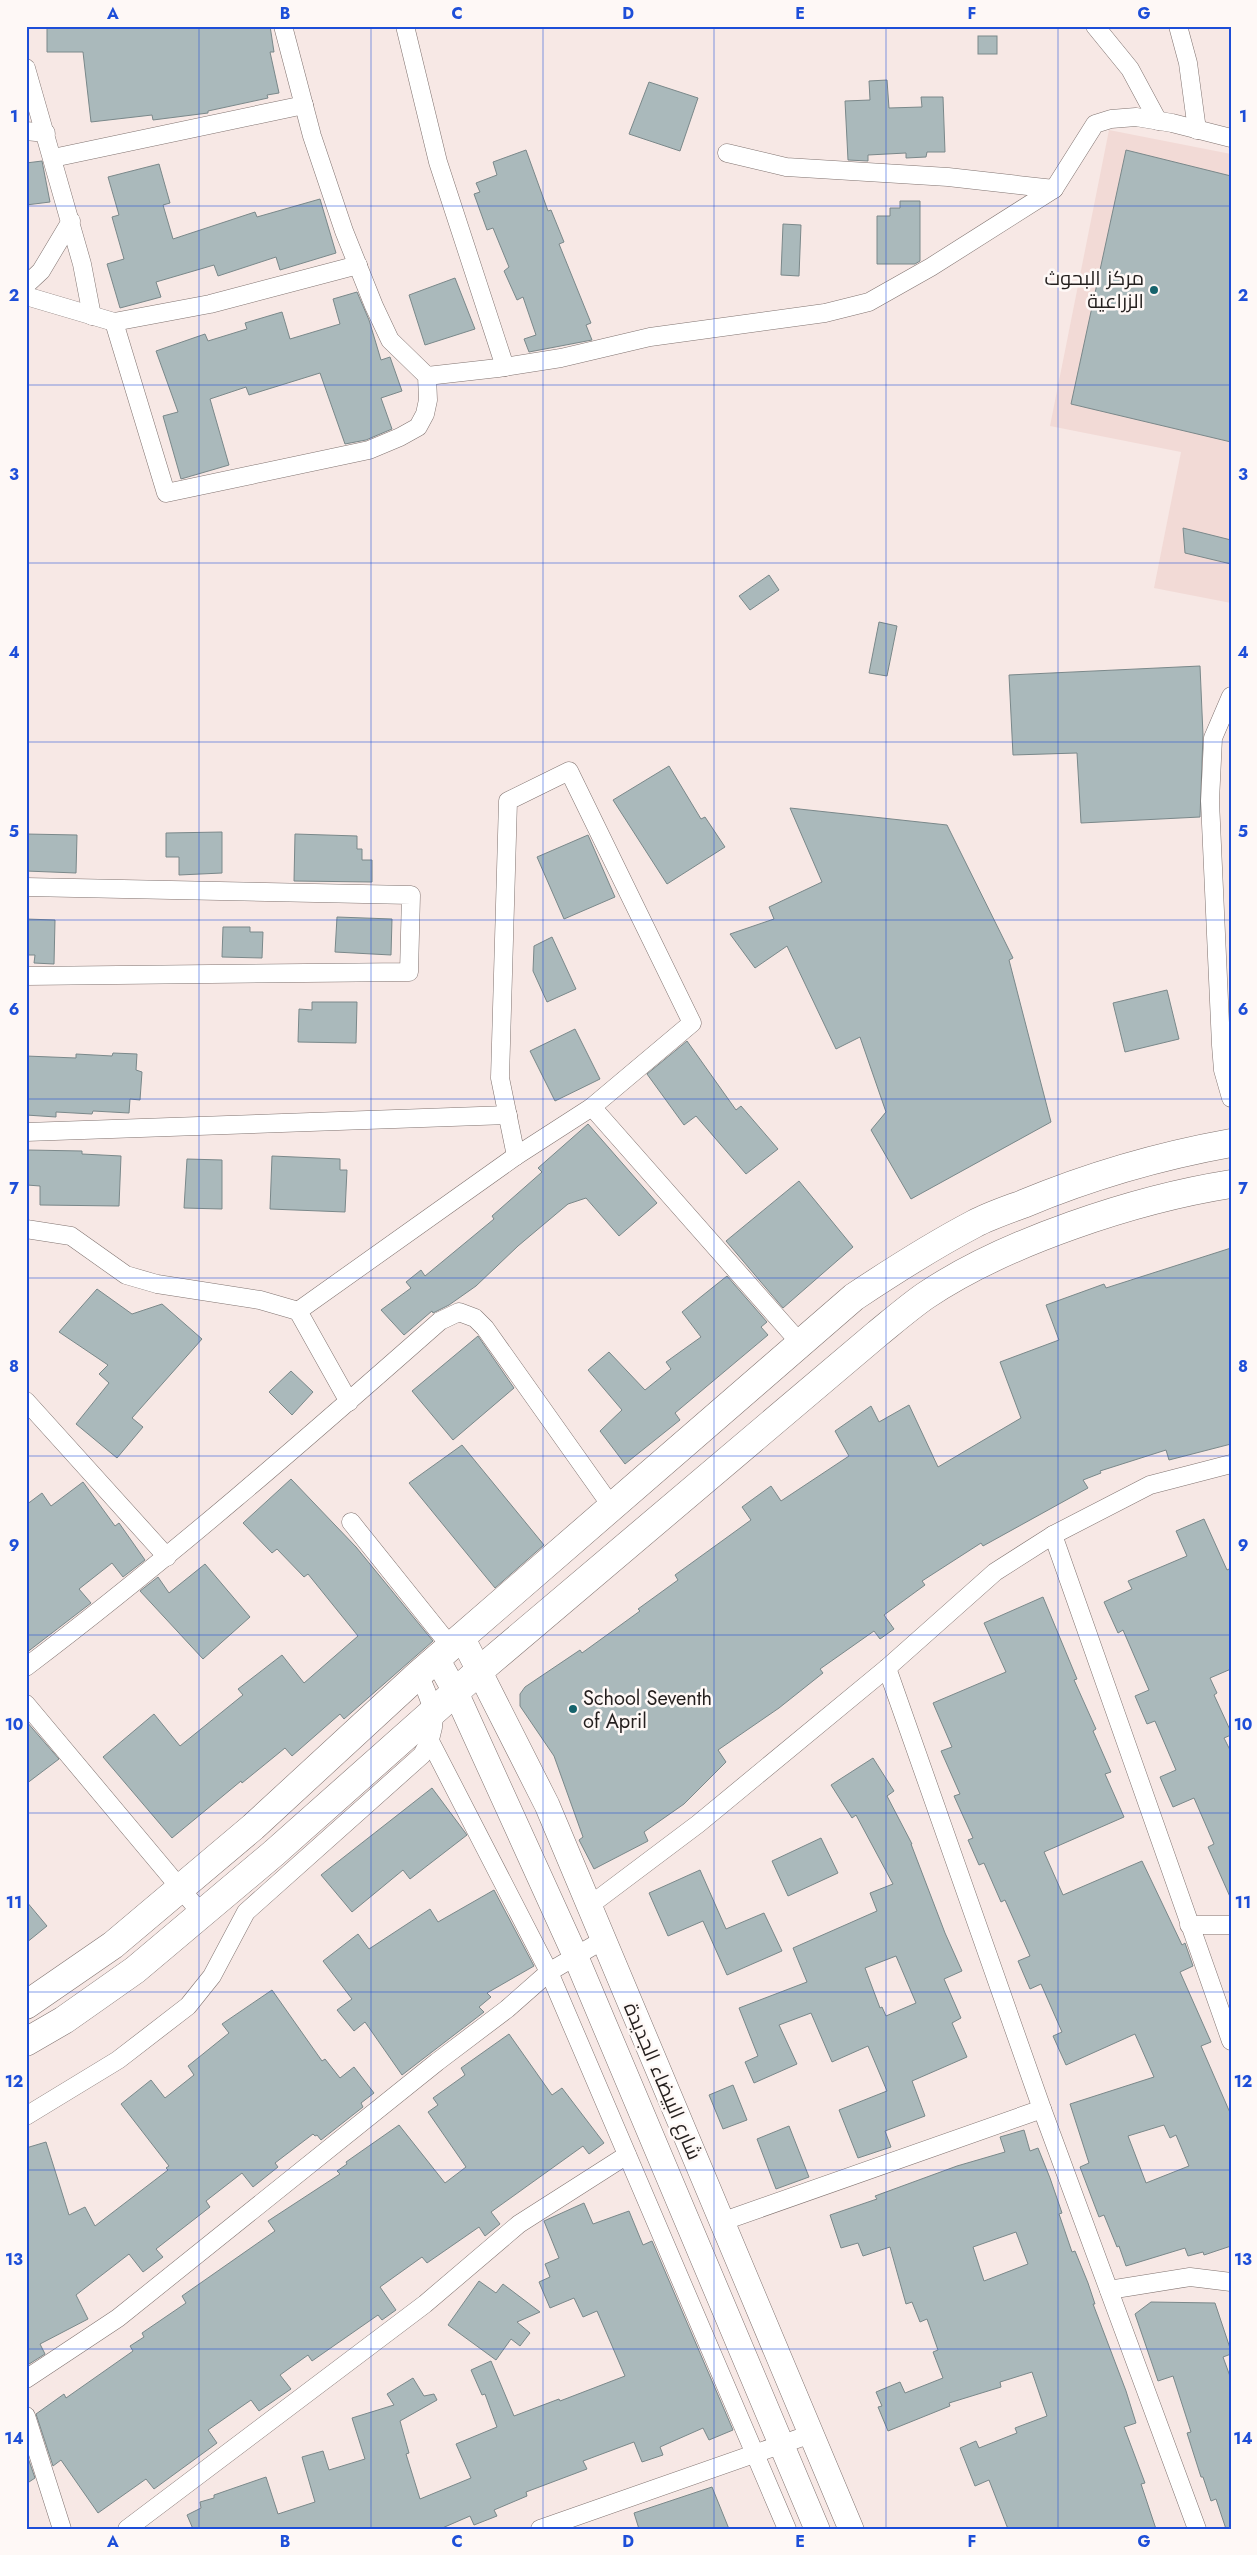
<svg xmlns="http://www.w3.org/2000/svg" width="1257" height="2555" font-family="Jost,Cairo,sans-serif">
  <rect width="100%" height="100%" fill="#f7e8e5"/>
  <polygon fill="#f2dad6" points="1109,130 1231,154 1231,603 1154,588 1181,452 1050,426"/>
  <g fill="#aab9bb" stroke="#7a888a" fill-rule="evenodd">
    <polygon points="47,26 270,26 274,52 270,52 279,93 267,95 268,98 208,111 208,113 153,120 152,115 91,122 83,52 47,52"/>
    <rect x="978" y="36" width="19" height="18"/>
    <polygon points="887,80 889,108 922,107 921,97 943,97 945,152 927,152 926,157 906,158 906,153 868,155 868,161 848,160 845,101 870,100 869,81"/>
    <polygon points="649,82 698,98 680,151 629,134"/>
    <polygon points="526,150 548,211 551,210 564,242 559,244 591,323 586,325 592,340 529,352 524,339 536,335 523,297 517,300 504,271 509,267 493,228 487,230 474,194 480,192 476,183 497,175 493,162"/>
    <polygon points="1126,150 1231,176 1231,442 1071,404"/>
    <polygon points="42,161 50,202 26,205 26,163"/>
    <polygon points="159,164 170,203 163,205 173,239 255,212 257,217 320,199 336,253 280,270 276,257 218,276 214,265 156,282 161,297 120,308 107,264 124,259 112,217 119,215 108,177"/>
    <polygon points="900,201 920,201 920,261 915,264 877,264 877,216 890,216 890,208 900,208"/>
    <polygon points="783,224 801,225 799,276 781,275"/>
    <polygon points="455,278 475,329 425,345 409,295"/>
    <polygon points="357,292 369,320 381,360 390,357 402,391 381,398 392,429 366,440 345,444 320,373 249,395 246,387 210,399 229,465 181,479 163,416 178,412 156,351 205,334 208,341 247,329 245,323 282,312 290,339 340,324 333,299"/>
    <polygon points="1183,528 1231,540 1231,564 1185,553"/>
    <polygon points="769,575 779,590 750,610 739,596"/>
    <polygon points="879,622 897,626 887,676 869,673"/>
    <polygon points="1200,666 1203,735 1200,817 1081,823 1077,753 1013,755 1009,675"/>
    <polygon points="669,766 701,819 705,817 725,847 667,884 613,800"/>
    <polygon points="790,808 947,825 1013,958 1009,960 1051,1122 911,1199 871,1130 886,1112 860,1037 836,1049 787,946 755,968 730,934 774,919 769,907 822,882"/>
    <polygon points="222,832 222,873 179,875 179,857 166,857 166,833"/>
    <polygon points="26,834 77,835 76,873 26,871"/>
    <polygon points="295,834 357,836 357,849 362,849 362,860 372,860 372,882 294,881"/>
    <polygon points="588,835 615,897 564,919 537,857"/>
    <polygon points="337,917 392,919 391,955 335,952"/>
    <polygon points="26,919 55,920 54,964 34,963 35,955 26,955"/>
    <polygon points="223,927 250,927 250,932 263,932 262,958 222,957"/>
    <polygon points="552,937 576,989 547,1002 533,971 534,946"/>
    <polygon points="1167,990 1179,1039 1125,1052 1113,1003"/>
    <polygon points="312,1002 357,1002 356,1043 298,1042 299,1009 312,1010"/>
    <polygon points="575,1029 600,1079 555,1101 530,1051"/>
    <polygon points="687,1041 736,1110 741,1106 778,1149 746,1174 696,1116 684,1125 647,1074"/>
    <polygon points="113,1053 137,1054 136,1070 142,1072 140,1100 130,1099 129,1113 93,1111 92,1114 56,1112 56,1117 26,1115 26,1056 76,1058 76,1054 112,1056"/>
    <polygon points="588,1124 657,1203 619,1236 586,1198 568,1204 518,1246 476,1286 449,1305 433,1313 432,1311 404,1335 381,1310 411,1288 406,1282 421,1270 425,1276 494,1219 492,1216 542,1172 538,1168"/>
    <polygon points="28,1150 82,1151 82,1154 121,1156 119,1206 40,1205 40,1186 27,1185"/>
    <polygon points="272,1156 340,1159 340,1170 347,1170 345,1212 270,1209"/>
    <polygon points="187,1159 222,1160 222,1209 184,1208"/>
    <polygon points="799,1181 853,1247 783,1308 726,1241"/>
    <polygon points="1231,1248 1231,1444 1169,1460 1166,1450 1100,1471 1101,1473 1083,1480 1088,1488 983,1546 981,1543 922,1581 925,1585 884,1615 894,1629 880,1639 874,1631 820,1669 823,1673 779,1708 718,1750 726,1762 684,1804 644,1832 648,1841 594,1869 579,1840 583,1837 554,1756 520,1706 520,1694 525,1687 580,1650 582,1653 640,1611 638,1609 678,1580 675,1575 751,1520 742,1507 771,1486 781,1501 849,1456 835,1431 871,1406 879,1422 909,1405 938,1467 1021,1418 1000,1362 1059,1340 1046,1305 1104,1284 1106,1288"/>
    <polygon points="727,1276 767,1322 761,1327 768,1335 675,1413 680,1420 625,1464 600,1431 622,1410 588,1370 609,1352 645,1390 671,1369 666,1362 701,1337 682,1312"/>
    <polygon points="97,1289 132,1314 162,1304 202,1339 132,1418 143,1427 117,1458 76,1424 109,1383 99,1374 108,1365 59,1332"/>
    <polygon points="478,1336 514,1388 453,1440 412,1391"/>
    <polygon points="291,1371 313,1392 292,1415 269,1392"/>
    <polygon points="462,1445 544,1545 495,1588 409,1483"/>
    <polygon points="291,1479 356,1547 433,1641 344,1719 340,1714 292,1756 285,1748 242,1783 241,1781 172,1838 103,1757 154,1714 180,1746 243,1695 238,1689 282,1655 304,1683 358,1636 308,1574 304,1577 277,1549 272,1553 243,1523"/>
    <polygon points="83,1482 115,1526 119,1523 145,1560 123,1577 112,1563 79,1589 91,1603 26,1653 26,1505 42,1493 51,1506"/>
    <polygon points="1204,1519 1227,1570 1231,1568 1231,1669 1210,1678 1217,1693 1214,1695 1231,1732 1231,1735 1224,1738 1231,1752 1231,1899 1208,1847 1214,1844 1194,1798 1173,1807 1160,1777 1176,1770 1155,1721 1147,1724 1135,1696 1149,1690 1123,1630 1118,1633 1104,1602 1132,1589 1128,1581 1187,1556 1176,1531"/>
    <polygon points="205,1564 250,1617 203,1659 140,1591 158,1577 169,1593"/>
    <path d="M1043,1597l34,82 -3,1 22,49 -3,2 18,41 -6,2 19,43 -80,35 19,43 79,-34 40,84 3,-2 1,3 7,20 -13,6 31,70 -10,4 30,69v131l-27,9 -1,-3 -15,4 -3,-8 -59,18 -7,-20 -2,1 -13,-32 -5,2 -19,-50 9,-4 -19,-59 84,-27 -19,-43 -69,31 -13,-29 9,-4 -21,-48 -11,5 -12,-28 12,-5 -25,-56 -4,2 -17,-39 -5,2 -11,-25 5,-2 -19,-42 6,-2 -19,-43 11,-4 -19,-44 73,-31 -22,-49zM1164,2125l6,13 6,-3 13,31 -43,17 -18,-47z"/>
    <polygon points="26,1721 59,1759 26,1784"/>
    <path d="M873,1758l21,33 -7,5 25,48h-1l34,89 17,38 -18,8 17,39 -9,5 15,34 -55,24 13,35 -40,15 6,16 -33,11 -19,-48 48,-19 -19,-45 -36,16 -21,-49 -32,12 18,39 -43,19 -9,-21 13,-6 -19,-48 68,-26 -14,-34 84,-37 -7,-18 23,-9 -37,-69 -4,3 -21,-33zM896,1956l20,47 -30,13 -4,-9 -2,1 -15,-40z"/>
    <polygon points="432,1788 467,1835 410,1879 403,1870 352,1912 321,1875"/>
    <polygon points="821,1838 838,1873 788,1896 772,1861"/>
    <polygon points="700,1870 726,1929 764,1913 782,1951 727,1975 703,1921 668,1936 649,1893"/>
    <polygon points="494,1890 534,1966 487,1993 491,1997 479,2007 484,2012 402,2075 365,2022 354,2031 337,2010 352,1999 323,1961 358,1934 369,1949 430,1909 438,1922"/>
    <polygon points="26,1901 47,1926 26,1943"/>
    <polygon points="272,1990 322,2061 325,2059 340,2078 354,2067 374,2093 361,2103 363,2107 321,2140 317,2135 315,2136 313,2134 275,2163 278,2167 253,2187 242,2173 206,2201 210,2207 156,2249 163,2257 143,2272 129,2254 76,2295 88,2319 40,2344 45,2354 26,2366 26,2148 46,2142 69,2215 85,2207 95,2226 168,2170 166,2168 169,2166 121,2104 151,2080 165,2098 194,2075 188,2066 229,2033 222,2024"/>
    <polygon points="509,2034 552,2095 562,2088 604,2143 589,2154 583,2146 491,2212 500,2224 485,2236 479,2227 427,2263 422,2257 380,2287 396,2310 382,2320 378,2315 312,2361 308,2355 280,2375 291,2389 259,2411 251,2400 208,2430 217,2443 154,2489 146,2479 98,2513 61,2460 53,2466 36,2414 64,2394 66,2398 133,2351 130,2346 144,2337 142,2333 186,2303 182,2296 275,2231 268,2221 340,2174 337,2171 347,2164 346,2162 399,2125 445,2183 466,2167 428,2112 438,2105 433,2098 465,2075 461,2068"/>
    <polygon points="733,2085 747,2120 723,2129 709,2095"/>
    <polygon points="789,2126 809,2177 776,2189 757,2139"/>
    <path d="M1024,2130l6,21 8,-3 12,30 12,35 -3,1 13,38 3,-1 13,32 7,21h-2l33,87 10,32 -12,4 21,56 -4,1 15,45h-148l-19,-49 -14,6 -15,-38 16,-7 3,7 38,-15 -2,-5 32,-12 -15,-44 -32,10 1,5 -52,16 1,3 -62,25 -10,-24 4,-1 -6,-14 24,-10 5,11 38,-15 -10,-26 5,-2 -11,-31 -7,3 -8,-20 -6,2 -16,-57 -27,9 -5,-13 -17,5 -11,-33 47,-16 -2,-3 82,-30 48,-14 -5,-15zM1016,2232l12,32 -44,17 -11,-34z"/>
    <polygon points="584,2203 593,2224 629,2211 643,2245 652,2241 733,2430 709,2440 703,2428 660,2447 663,2455 642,2462 634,2442 583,2461 587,2469 526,2492 527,2496 494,2510 497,2516 474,2525 470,2516 440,2529 193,2529 187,2515 201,2508 200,2502 214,2498 214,2495 266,2477 278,2514 315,2502 302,2457 323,2451 329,2470 365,2459 352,2418 394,2405 387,2394 413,2378 424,2396 434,2394 437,2400 400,2421 409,2453 406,2454 420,2499 471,2478 456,2444 497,2427 485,2394 482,2395 471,2370 491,2361 514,2416 559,2399 560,2401 625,2376 597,2311 583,2317 574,2298 550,2308 539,2282 550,2277 545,2264 559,2258 544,2221"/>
    <polygon points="479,2281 496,2293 503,2284 540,2312 517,2322 530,2333 520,2346 511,2339 496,2360 448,2325"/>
    <polygon points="1151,2302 1215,2303 1231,2351 1231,2354 1223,2357 1231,2379 1231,2529 1226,2529 1216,2499 1211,2501 1203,2477 1201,2477 1187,2433 1191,2432 1173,2376 1158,2381 1135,2314"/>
    <polygon points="26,2452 35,2478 26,2484"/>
    <polygon points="712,2487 729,2529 639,2529 634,2513"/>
  </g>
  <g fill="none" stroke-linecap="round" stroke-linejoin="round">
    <g stroke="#807370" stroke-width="19">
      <g id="street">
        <polyline points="405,26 438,162 505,367"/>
        <polyline points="1095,26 1130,69 1158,121"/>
        <polyline points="1178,26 1188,63 1197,130"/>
        <polyline points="26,68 82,264 92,316"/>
        <polyline points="26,131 46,133"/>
        <polyline points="727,153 786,167 948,177 1054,189"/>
        <polyline points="53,158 304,105"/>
        <polyline points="26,285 41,271 71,221"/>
        <polyline points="26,296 114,322 210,304 358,265"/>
        <polyline points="114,322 166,493 369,450 400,437 418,427 425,414 428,400 427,376 390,340 374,306 344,231 312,136 283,26"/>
        <polyline points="427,376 498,368 561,358 650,337 825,313 869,302 931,267 1054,189 1095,124 1111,119 1136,117 1172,123 1231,138"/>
        <polyline points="1231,696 1213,738 1210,801 1221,1045 1223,1070 1231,1098"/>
        <polyline points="26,887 411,895 409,972 26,976"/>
        <polyline points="26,1132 508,1115"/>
        <polyline points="516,1156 500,1078 508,801 569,771 692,1023 592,1107"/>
        <polyline points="26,1229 71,1236 126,1275 157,1284 260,1300 298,1311"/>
        <polyline points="26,1401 167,1557"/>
        <polyline points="349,1402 298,1311 516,1156 592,1107 801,1344"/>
        <polyline points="351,1522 452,1648"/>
        <polyline points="1053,1535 1231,2041"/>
        <path d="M26,1667c144,-109 279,-227 414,-346l19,-9 16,6 10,10 127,179"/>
        <polyline points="887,1668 1042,2109 1197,2529"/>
        <polyline points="26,1704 201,1913"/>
        <polyline points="430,1741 549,1972 787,2529"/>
        <polyline points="589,1906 698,1824 887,1668 995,1572 1053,1535 1150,1485 1231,1464"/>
        <polyline points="1189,1925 1231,1925"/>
        <path d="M26,2116l92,-56 70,-54 24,-30 34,-64 176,-157c20,-33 11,-48 -3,-81"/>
        <polyline points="721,2222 1042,2109"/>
        <polyline points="1109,2290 1190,2277 1231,2282"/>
        <polyline points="26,2379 118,2318 437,2062 507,2009 549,1972 603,1940"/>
        <polyline points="26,2416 62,2529"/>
        <polyline points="127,2529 425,2304 519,2224 627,2155"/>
        <polyline points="540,2529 811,2434"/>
      </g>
    </g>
    <g stroke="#807370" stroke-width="26">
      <g id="secondary">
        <polyline points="463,1639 547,1805 851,2529"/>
        <polyline points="437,1659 456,1693 575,1955 817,2529"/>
      </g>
    </g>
    <g stroke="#807370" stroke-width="29">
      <g id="primary">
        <path d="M26,2005l87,-60 140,-118 166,-153 435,-377c39,-26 78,-51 120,-73 15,-8 33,-14 49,-20 67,-28 136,-48 208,-61"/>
        <path d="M26,2042l38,-22 71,-50 139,-117 205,-182 398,-337c16,-13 31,-26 48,-38 80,-54 211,-97 306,-112"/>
      </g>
    </g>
    <use href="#street" stroke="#fff" stroke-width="18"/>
    <use href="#secondary" stroke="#fff" stroke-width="25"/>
    <use href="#primary" stroke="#fff" stroke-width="28"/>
  </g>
  <path fill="none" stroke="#1d4ed8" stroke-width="1" stroke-opacity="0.55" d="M199,26v2503M371,26v2503M543,26v2503M714,26v2503M886,26v2503M1058,26v2503M26,206h1205M26,385h1205M26,563h1205M26,742h1205M26,920h1205M26,1099h1205M26,1278h1205M26,1456h1205M26,1635h1205M26,1813h1205M26,1992h1205M26,2170h1205M26,2349h1205"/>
  <g fill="#16636c" stroke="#fef8f6" stroke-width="2">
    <circle cx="1154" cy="290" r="5"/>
    <circle cx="573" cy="1709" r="5"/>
  </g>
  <g text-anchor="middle" stroke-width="5" stroke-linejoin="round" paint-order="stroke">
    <g font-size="20" fill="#241f1e" stroke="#fef8f6" text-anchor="end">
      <text x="1144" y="285">مركز البحوث<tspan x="1144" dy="23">الزراعية</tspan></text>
      <text x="583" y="1705" text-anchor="start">School Seventh<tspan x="583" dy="23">of April</tspan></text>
    </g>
    <g font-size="20" fill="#241f1e" stroke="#fef8f6">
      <text transform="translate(663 2081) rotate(67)" y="7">شارع البيضاء الجديدة</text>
    </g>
  </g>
  <rect width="1257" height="2555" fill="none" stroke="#fef8f6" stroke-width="55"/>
  <rect x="28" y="28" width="1202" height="2500" fill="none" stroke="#1d4ed8" stroke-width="2"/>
  <g font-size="16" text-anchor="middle" font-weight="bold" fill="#1d4ed8">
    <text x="113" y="19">A</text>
    <text x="285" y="19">B</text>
    <text x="457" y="19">C</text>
    <text x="628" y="19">D</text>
    <text x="800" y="19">E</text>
    <text x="972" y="19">F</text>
    <text x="1144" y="19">G</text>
    <text x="14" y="122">1</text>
    <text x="1243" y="122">1</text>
    <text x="14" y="301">2</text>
    <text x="1243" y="301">2</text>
    <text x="14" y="480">3</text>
    <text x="1243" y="480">3</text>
    <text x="14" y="658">4</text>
    <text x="1243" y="658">4</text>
    <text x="14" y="837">5</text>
    <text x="1243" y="837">5</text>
    <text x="14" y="1015">6</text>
    <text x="1243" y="1015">6</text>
    <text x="14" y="1194">7</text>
    <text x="1243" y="1194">7</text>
    <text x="14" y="1372">8</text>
    <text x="1243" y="1372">8</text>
    <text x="14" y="1551">9</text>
    <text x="1243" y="1551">9</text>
    <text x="14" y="1730">10</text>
    <text x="1243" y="1730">10</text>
    <text x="14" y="1908">11</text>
    <text x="1243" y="1908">11</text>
    <text x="14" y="2087">12</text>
    <text x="1243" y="2087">12</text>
    <text x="14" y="2265">13</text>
    <text x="1243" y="2265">13</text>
    <text x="14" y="2444">14</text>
    <text x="1243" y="2444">14</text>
    <text x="113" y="2547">A</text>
    <text x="285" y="2547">B</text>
    <text x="457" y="2547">C</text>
    <text x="628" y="2547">D</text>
    <text x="800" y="2547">E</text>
    <text x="972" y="2547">F</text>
    <text x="1144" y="2547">G</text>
  </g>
</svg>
